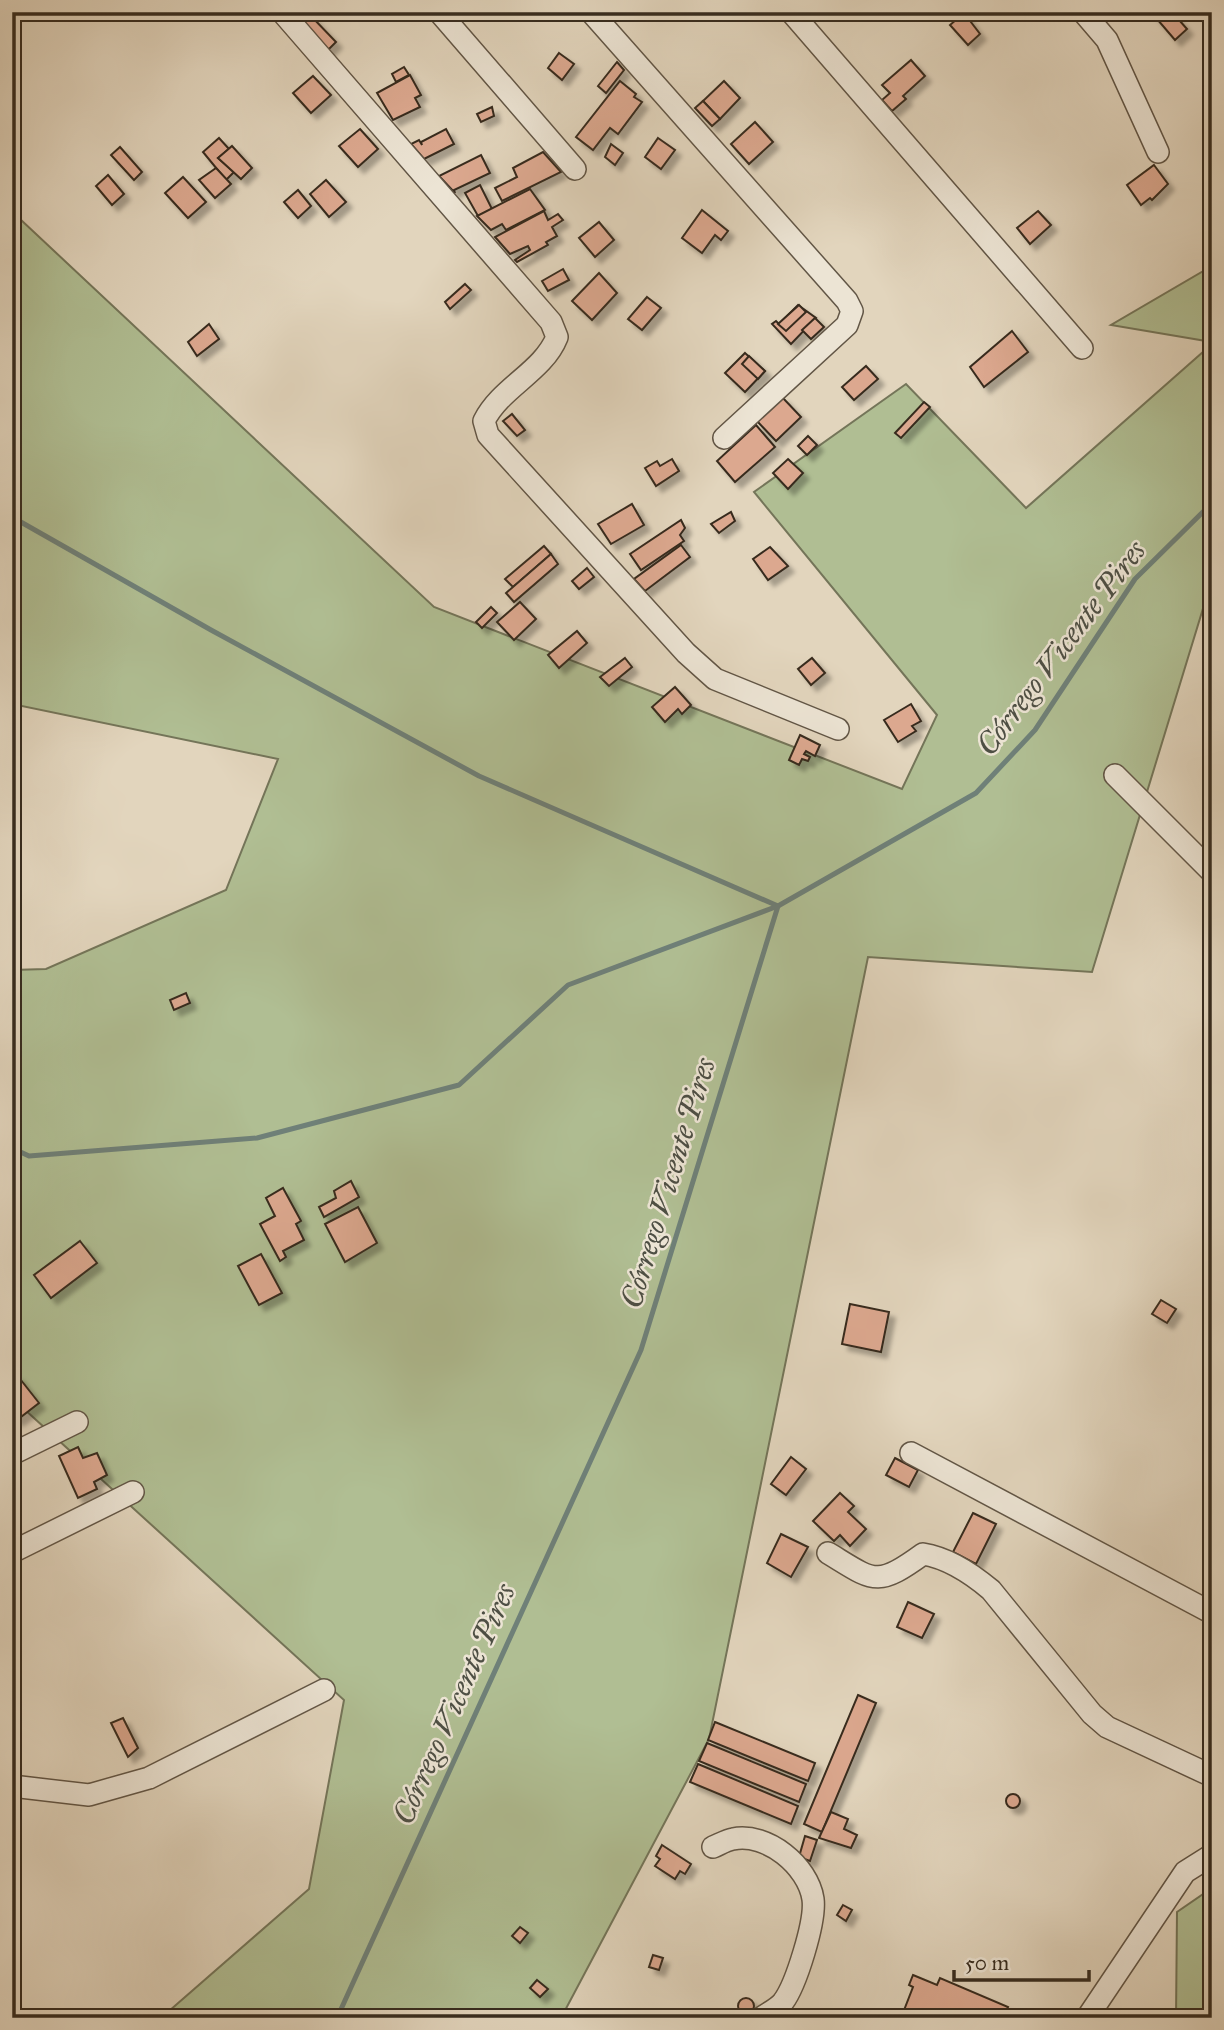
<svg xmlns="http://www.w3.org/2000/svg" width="1224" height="2030" font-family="'IM FELL Great Primer',serif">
  <defs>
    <filter id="shadow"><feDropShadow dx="6" dy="6" stdDeviation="2" flood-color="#0004"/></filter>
  </defs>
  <rect width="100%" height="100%" fill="#e2d5bd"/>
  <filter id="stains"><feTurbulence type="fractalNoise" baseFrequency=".00286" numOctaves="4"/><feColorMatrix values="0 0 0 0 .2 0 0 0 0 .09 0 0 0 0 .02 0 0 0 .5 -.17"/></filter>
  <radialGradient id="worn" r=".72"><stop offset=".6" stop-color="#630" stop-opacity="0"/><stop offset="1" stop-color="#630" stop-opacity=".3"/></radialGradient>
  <g fill="#b0be93" stroke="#747559" stroke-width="2">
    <polygon points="20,219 434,607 902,789 937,715 754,492 906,384 1026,508 1212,344 1212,579 1092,972 868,957 709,1739 561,2018 161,2018 309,1889 344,1700 12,1398 12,970 46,969 226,890 278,759 12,704 12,221"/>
    <polygon points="1212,266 1212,342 1111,325"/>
    <polygon points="1212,1888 1212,2018 1176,2018 1177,1912"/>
  </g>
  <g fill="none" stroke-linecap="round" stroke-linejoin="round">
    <g stroke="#6f8078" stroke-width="5">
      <polyline points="12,517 211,630 479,776 778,906"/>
      <polyline points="12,1148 29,1156 257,1138 459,1085 568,985 778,906"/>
      <polyline points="337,2018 641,1350 778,906 976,793 1035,730 1135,579 1212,503"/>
    </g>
  </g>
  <g fill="#dca88f" stroke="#372c1f" stroke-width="2" filter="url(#shadow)">
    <polygon points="1151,12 1172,12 1187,29 1175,40"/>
    <polygon points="964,13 980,34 968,45 950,25"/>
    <polygon points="311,16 336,42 325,53 303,21"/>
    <polygon points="559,53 574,64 562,80 548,68"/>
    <polygon points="911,60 925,76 903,96 906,99 892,111 882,100 890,93 882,85"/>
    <polygon points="617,62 624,70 606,93 598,86"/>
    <polygon points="404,67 409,75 396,82 392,74"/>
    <polygon points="410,75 421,95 415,98 420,107 393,120 377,93"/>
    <polygon points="313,76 331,95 311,113 293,93"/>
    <polygon points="620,81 636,94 634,97 642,102 618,134 610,128 593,150 576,137"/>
    <polygon points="724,81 740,98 720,119 703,101"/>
    <polygon points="703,101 720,119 712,126 695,108"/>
    <polygon points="492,107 494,116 481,122 477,114"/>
    <polygon points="755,122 773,142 749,164 731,144"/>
    <polygon points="360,129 378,149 358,167 339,146"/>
    <polygon points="446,129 454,144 424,159 411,144 419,140 422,145 421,142"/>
    <polygon points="219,138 229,149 218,158 234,172 226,180 203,152"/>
    <polygon points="658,138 675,150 661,169 645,157"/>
    <polygon points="611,144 623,153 615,165 605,157"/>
    <polygon points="232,146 252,168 241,179 218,158"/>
    <polygon points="120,147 142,172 134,180 111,155"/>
    <polygon points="543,152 561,172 502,201 495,188 517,177 513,168"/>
    <polygon points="481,155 490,173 454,190 455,193 439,176"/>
    <polygon points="1154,165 1168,184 1152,200 1150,198 1141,205 1127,185"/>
    <polygon points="216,168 231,184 215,198 199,180"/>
    <polygon points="108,175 124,194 112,205 96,186"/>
    <polygon points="183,177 206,202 188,218 165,193"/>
    <polygon points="326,180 346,202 329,217 310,194"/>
    <polygon points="480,185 492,209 478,216 465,193"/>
    <polygon points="530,189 545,210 506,230 502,224 491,230 477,216"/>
    <polygon points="298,190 311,206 298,218 284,202"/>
    <polygon points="702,210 728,231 721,240 715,235 702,253 682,238"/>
    <polygon points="544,211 548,220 558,214 563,220 552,227 557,236 546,242 548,245 517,262 515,260 530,250 528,246 510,254 495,237"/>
    <polygon points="1038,211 1051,225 1030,244 1017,228"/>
    <polygon points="599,222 614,240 595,257 579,238"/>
    <polygon points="563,269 569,280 548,291 542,281"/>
    <polygon points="599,273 617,293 592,320 572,301"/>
    <polygon points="465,284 471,290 450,309 445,302"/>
    <polygon points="647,297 661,308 642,330 628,319"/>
    <polygon points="798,305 816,318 791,344 772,324 776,321 779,324"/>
    <polygon points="799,305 806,312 786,331 778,324"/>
    <polygon points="815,318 824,327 811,339 802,330"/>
    <polygon points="209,324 219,339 197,356 188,342"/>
    <polygon points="1012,331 1028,352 984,387 970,367"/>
    <polygon points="745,353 765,371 745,392 725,373"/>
    <polygon points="749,356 765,371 758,379 742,364"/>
    <polygon points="866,366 878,379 854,400 842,387"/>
    <polygon points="782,397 801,417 776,441 756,420"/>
    <polygon points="924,402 930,407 901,438 895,433"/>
    <polygon points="512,414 525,430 517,436 503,421"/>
    <polygon points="756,425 775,447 735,482 717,461"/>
    <polygon points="808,436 817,445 807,455 798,446"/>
    <polygon points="672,459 679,471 656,486 645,468 657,461 660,466"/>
    <polygon points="788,459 803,473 788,489 773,473"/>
    <polygon points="632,504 644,525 611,544 598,524"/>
    <polygon points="731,512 735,521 719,533 711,524"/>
    <polygon points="681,520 685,528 680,535 684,541 641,570 630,554"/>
    <polygon points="681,545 690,557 645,591 634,579"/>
    <polygon points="544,546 551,554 513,587 505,579"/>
    <polygon points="770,547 788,566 768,580 753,559"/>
    <polygon points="551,554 558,564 514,602 506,593"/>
    <polygon points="587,568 594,577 579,589 572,581"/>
    <polygon points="520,602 536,619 514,640 497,622"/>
    <polygon points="491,607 497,613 482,628 476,622"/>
    <polygon points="577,631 587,643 559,668 548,655"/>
    <polygon points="625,658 632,667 609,686 600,677"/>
    <polygon points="812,658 825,673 811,685 798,669"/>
    <polygon points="675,687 691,705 682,714 678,709 665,722 652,707"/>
    <polygon points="911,704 921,721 912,726 916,731 898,742 884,720"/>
    <polygon points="800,735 820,745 815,756 806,751 804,754 810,757 808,761 802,759 799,765 789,760"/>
    <polygon points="186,993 190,1003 174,1010 170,1000"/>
    <polygon points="351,1181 359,1197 324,1217 319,1207 336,1198 334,1191"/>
    <polygon points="283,1188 301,1221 296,1224 304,1240 283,1251 286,1257 280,1261 260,1224 275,1216 266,1198"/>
    <polygon points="358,1207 377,1243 345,1262 325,1224"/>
    <polygon points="80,1241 97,1263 51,1298 34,1275"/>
    <polygon points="261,1254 282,1293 259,1305 238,1266"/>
    <polygon points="1161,1300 1176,1309 1167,1323 1152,1314"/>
    <polygon points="850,1304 889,1312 881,1352 842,1344"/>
    <polygon points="17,1375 39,1403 17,1420 12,1414 12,1379"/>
    <polygon points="78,1447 83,1458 97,1453 107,1475 94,1482 97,1489 78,1498 59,1456"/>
    <polygon points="791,1457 806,1469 786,1495 771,1484"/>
    <polygon points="895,1458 918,1470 909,1487 886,1475"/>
    <polygon points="840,1493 854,1506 848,1512 866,1529 850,1546 840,1535 834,1541 813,1521"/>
    <polygon points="973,1513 996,1524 976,1564 953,1552"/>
    <polygon points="781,1534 808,1547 791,1577 767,1563"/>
    <polygon points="908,1602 934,1614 922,1638 897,1627"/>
    <polygon points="858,1695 876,1703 822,1832 804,1824"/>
    <polygon points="123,1718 138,1748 128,1757 111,1723"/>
    <polygon points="715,1722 815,1763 808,1781 708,1740"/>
    <polygon points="707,1743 806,1784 799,1802 699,1761"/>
    <polygon points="698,1764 798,1806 791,1824 690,1782"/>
    <circle cx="1013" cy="1801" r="7"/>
    <polygon points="831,1812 848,1819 844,1829 857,1835 851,1848 819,1838"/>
    <polygon points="805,1836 817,1840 810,1861 799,1857"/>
    <polygon points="662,1845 691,1864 685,1874 680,1871 675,1879 655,1866 660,1859 656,1856"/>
    <polygon points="843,1905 852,1910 846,1921 837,1915"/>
    <polygon points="520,1927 528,1933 520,1943 512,1936"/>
    <polygon points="653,1955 663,1958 659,1970 649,1967"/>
    <polygon points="913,1975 937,1985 940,1978 1008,2007 1003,2018 901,2018 913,1987 909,1985"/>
    <polygon points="537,1980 548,1989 540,1997 530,1988"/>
    <circle cx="746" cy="2006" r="8"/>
  </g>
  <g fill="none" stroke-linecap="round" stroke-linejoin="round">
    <g stroke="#625646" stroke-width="24">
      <g id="minor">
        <path d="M282,12l269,310 6,15c-14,35 -56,50 -73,84l4,14 198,218 29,26 123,50"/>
        <polyline points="439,12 575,169"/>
        <polyline points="591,12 847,301 852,311 847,325 724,438"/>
        <polyline points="791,12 1082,348"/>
        <polyline points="1083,12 1107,40 1158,152"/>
        <polyline points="1115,775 1212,872"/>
        <polyline points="911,1453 1212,1613"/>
        <polyline points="12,1454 77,1422"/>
        <polyline points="12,1552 133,1492"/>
        <path d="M828,1553c46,28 48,35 95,1 25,4 49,20 68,36l101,124 15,13 105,49"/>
        <polyline points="12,1786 89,1795 149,1778 324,1690"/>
        <path d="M713,1847c7,-3 14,-7 20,-8 34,-7 75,27 80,60 3,22 -17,86 -30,103 -6,7 -15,11 -22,16"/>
        <polyline points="1087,2018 1185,1872 1212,1855"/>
      </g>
    </g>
    <use href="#minor" stroke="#ece4d4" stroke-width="21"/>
  </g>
  <g text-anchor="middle" stroke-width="5" stroke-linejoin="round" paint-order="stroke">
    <g font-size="30" font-style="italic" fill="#4e4f44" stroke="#ece4d4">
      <text transform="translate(1061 648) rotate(-53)" y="10">Córrego Vicente Pires</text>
      <text transform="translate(668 1183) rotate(-73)" y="10">Córrego Vicente Pires</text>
      <text transform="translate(454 1704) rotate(-66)" y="10">Córrego Vicente Pires</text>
    </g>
  </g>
  <rect width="1224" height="2030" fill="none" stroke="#e2d5bd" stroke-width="42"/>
  <rect x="14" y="14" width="1196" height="2002" fill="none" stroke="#372c1f" stroke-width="3.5"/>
  <rect x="21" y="21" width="1182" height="1988" fill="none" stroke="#372c1f" stroke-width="2"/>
  <path d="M954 1970v10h135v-10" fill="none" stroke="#372c1f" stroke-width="3.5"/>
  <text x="965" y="1970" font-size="21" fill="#372c1f" stroke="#ece4d4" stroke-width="5" paint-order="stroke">50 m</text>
  <rect width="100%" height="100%" filter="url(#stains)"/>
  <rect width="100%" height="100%" fill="url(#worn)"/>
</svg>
